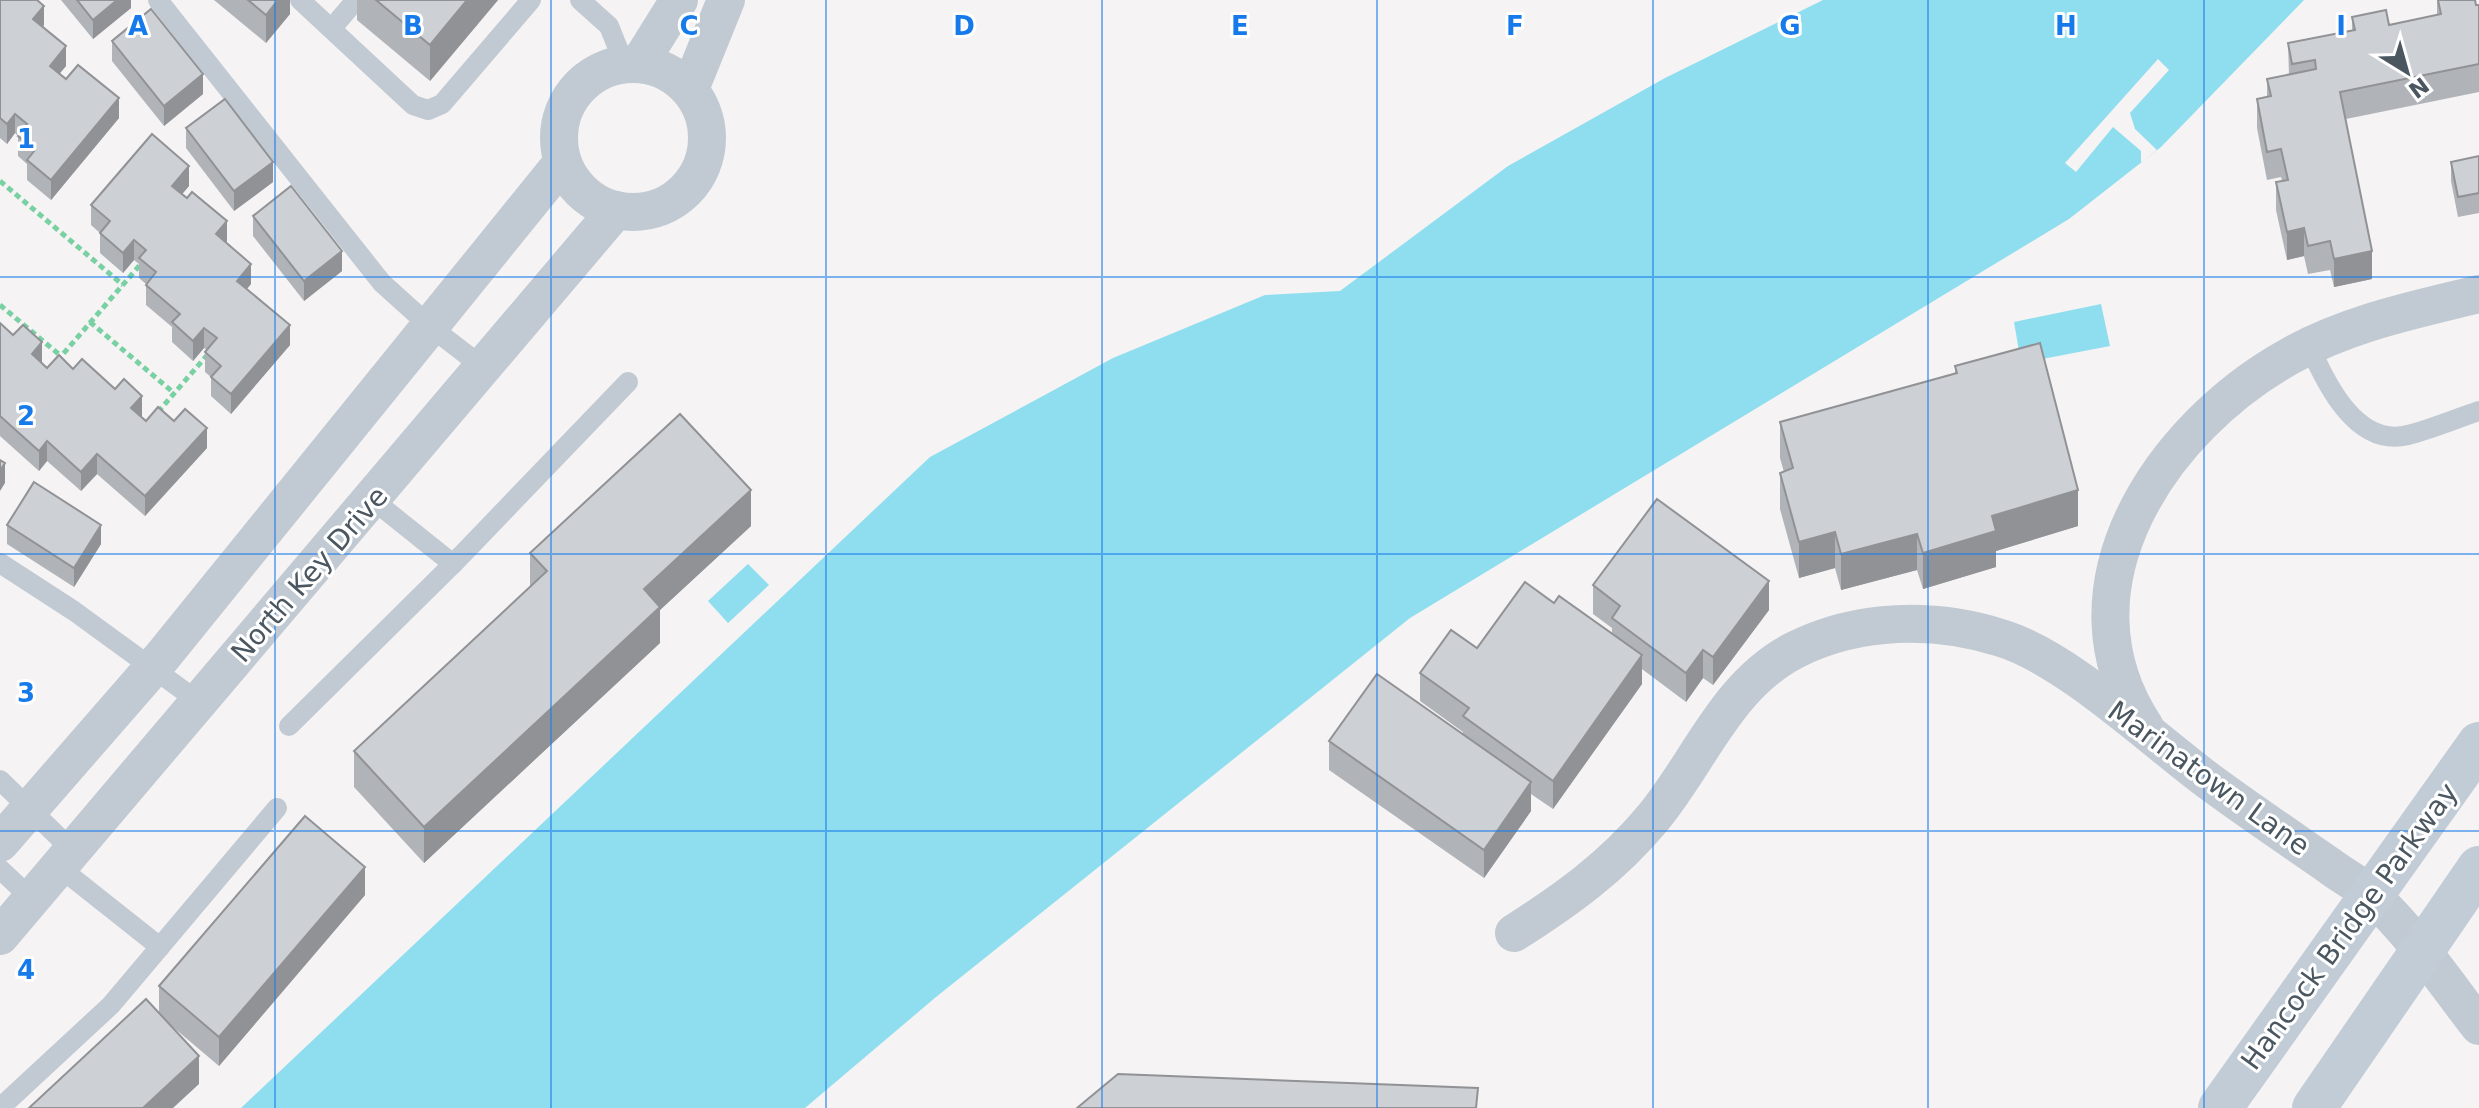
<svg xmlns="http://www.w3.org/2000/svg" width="2479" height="1108" font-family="'DejaVu Sans',sans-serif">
  <rect width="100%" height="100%" fill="#f5f3f3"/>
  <g fill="#8fdeef">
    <polygon points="1823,0 2304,0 2161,147 2069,219 1410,618 936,997 805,1108 241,1108 930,457 1113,358 1265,295 1340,291 1508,166 1665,78"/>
    <polygon points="2101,304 2110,346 2021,363 2014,322"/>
    <polygon points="748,564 769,585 728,623 708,601"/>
  </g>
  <polygon fill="#f5f3f3" points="2158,59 2169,70 2130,113 2135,129 2157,150 2141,163 2141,151 2113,127 2076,172 2065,163"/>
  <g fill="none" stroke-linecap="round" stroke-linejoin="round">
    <g stroke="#79d1a3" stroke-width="5" stroke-dasharray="6 4" stroke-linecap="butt">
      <polyline points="0,181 123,285"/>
      <polyline points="0,305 61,356"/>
      <polyline points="90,322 174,393"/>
      <polyline points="57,361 140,265"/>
      <polyline points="158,412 209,353"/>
    </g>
    <g stroke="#c1cad2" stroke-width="20">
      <polyline points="158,0 382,283 432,328 484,368"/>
      <polyline points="300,0 413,105 428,110 442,104 531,0"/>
      <polyline points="580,0 609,26 625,66"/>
      <polyline points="332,28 356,0"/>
      <path d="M2310,347c16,37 47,101 98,88 24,-6 47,-16 71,-24"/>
      <polyline points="373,500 453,564"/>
      <polyline points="0,563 74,611 199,702"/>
      <polyline points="289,726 453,564 628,382"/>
      <polyline points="0,780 73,851"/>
      <polyline points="59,867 160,947"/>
      <polyline points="0,869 32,899"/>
      <polyline points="0,1108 111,1005 277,808"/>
    </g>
    <g stroke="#c1cad2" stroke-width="38">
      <polyline points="639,64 679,0"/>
      <circle cx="633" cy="138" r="74"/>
      <polyline points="690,89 726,0"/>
      <path d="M2145,727c-93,-140 17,-300 145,-371 59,-33 124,-46 189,-62"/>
      <polyline points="0,843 162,657 562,163"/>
      <path d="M1514,933c52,-33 98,-66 138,-114 47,-56 74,-134 143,-169 63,-32 140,-33 206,-12 66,20 151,101 209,144 38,28 78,55 117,82 14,11 32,20 45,32 41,38 73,86 107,130"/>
      <polyline points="0,936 616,210"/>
    </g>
    <g stroke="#c1ccd6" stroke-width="44">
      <polyline points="2220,1108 2479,744"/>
      <polyline points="2314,1108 2479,868"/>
    </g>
  </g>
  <g fill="#b0b3b7">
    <polygon points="0,0 44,25 43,27 66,66 59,74 119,118 51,200 27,180 27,164 18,156 18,136 15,133 7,144 0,138"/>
    <polygon points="61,0 131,0 131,8 93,39"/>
    <polygon points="214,0 290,0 290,14 266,43"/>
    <polygon points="357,0 498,0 430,81 357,20"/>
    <polygon points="2437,0 2479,5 2479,92 2346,119 2372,279 2334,287 2330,270 2308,274 2304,256 2287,260 2276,210 2276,182 2282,181 2281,177 2267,180 2257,128 2257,99 2267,97 2267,79 2289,75 2288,43 2352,30 2352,17 2389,25 2437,15"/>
    <polygon points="112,41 203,94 164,126 112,61"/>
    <polygon points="186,128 273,182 234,211 186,148"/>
    <polygon points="2479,156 2479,213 2458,217 2451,181 2451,162"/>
    <polygon points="189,186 182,194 227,241 226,242 251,284 247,289 290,345 231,414 211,396 211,377 205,372 205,352 207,350 204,348 193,361 172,342 172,327 146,305 146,284 139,278 139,264 134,260 123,273 100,253 100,233 91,225 91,205"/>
    <polygon points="253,216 342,271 304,301 253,236"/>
    <polygon points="0,323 47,368 73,369 142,416 141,417 146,421 207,448 145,516 97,474 81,491 47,461 39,471 0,436"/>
    <polygon points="1955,366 2078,526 1996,551 1996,567 1923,589 1917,570 1841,590 1835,568 1799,578 1780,509 1780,473 1784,472 1780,458 1780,422 1955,374"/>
    <polygon points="7,525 101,544 74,587 7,544"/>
    <polygon points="751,526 660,610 660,643 424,863 354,787 354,751 530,587 530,553"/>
    <polygon points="1593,585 1769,610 1713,685 1703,678 1686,702 1642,669 1642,684 1553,809 1531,794 1531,811 1484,878 1329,770 1329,741 1463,734 1463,732 1420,701 1420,673 1477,648 1612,634 1612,628 1593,614"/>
    <polygon points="365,895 219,1066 167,1022 199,1084 159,1013 159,986"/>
  </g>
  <g fill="#909295">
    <polygon points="117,0 131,0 131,8 93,39 93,20"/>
    <polygon points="278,0 290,0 290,14 266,43 266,15"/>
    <polygon points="467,0 498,0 430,81 430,45"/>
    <polygon points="44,6 44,25 33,38 33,19"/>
    <polygon points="66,46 66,66 50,85 50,66"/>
    <polygon points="203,74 203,94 164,126 164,106"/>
    <polygon points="119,98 119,118 51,200 51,180"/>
    <polygon points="15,114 15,133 7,144 7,124"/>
    <polygon points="273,162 273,182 234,211 234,191"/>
    <polygon points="189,166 189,186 172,206 172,186"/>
    <polygon points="227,221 227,241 216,254 216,234"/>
    <polygon points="2304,228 2304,256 2287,260 2287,232"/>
    <polygon points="134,240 134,260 123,273 123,253"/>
    <polygon points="342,251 342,271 304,301 304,281"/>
    <polygon points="2372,251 2372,279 2334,287 2334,259"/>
    <polygon points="251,264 251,284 237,300 237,281"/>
    <polygon points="290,325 290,345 231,414 231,394"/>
    <polygon points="204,328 204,348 193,361 193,341"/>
    <polygon points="42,342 42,362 32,373 32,354"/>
    <polygon points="142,396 142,416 131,427 131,408"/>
    <polygon points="207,428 207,448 145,516 145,496"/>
    <polygon points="47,441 47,461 39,471 39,451"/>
    <polygon points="97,454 97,474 81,491 81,472"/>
    <polygon points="5,463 5,483 0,491 0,471"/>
    <polygon points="751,490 751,526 660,610 660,643 424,863 424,827 644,589"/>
    <polygon points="2078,490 2078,526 1996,551 1996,567 1923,589 1923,553 1992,516"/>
    <polygon points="101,525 101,544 74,587 74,568"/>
    <polygon points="1835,532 1835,568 1799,578 1799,542"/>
    <polygon points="1917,534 1917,570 1841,590 1841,554"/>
    <polygon points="1769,581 1769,610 1713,685 1713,657"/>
    <polygon points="1703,650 1703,678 1686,702 1686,673"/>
    <polygon points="1642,655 1642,684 1553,809 1553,781"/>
    <polygon points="1531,782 1531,811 1484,878 1484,850"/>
    <polygon points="365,867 365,895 219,1066 219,1037"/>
    <polygon points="199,1056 199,1084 173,1108 143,1108"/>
  </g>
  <g fill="#cdd0d5" stroke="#909295" stroke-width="2">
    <polygon points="0,0 37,0 44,6 33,19 66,46 50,66 66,79 78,65 119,98 51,180 27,160 35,150 18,136 27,124 15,114 7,124 0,118"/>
    <polygon points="77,0 117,0 93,20"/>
    <polygon points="248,0 278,0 266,15"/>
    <polygon points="376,0 467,0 430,45"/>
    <polygon points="2438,0 2475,0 2476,5 2479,5 2479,64 2340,92 2372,251 2334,259 2330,241 2308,246 2304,228 2287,232 2276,182 2288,180 2281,149 2267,152 2257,99 2271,96 2267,79 2316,69 2315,60 2292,64 2288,43 2355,30 2352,17 2386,10 2389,25 2441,14"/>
    <polygon points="151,9 203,74 164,106 112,41"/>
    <polygon points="225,99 273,162 234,191 186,128"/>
    <polygon points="152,134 189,166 172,186 187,198 192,192 227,221 216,234 251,264 237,281 290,325 231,394 211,377 221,366 205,352 217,338 204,328 193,341 172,322 180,314 146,285 156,272 139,258 146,250 134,240 123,253 100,233 110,221 91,205"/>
    <polygon points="2479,156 2479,193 2458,197 2451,162"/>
    <polygon points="291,186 342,251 304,281 253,216"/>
    <polygon points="0,323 13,335 23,325 42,342 32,354 47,368 59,355 73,369 82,359 115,389 124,379 142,396 131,408 146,421 158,407 174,421 185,409 207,428 145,496 97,454 81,472 47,441 39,451 0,416"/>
    <polygon points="2040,343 2078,490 1992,516 1996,531 1923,553 1917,534 1841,554 1835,532 1799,542 1780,473 1793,468 1780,422 1957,373 1955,366"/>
    <polygon points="680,414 751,490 644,589 660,607 424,827 354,751 547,571 530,553"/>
    <polygon points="0,460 5,463 0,471"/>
    <polygon points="34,482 101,525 74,568 7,525"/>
    <polygon points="1657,499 1769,581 1713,657 1703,650 1686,673 1612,618 1620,606 1593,585"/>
    <polygon points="1525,582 1554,603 1559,596 1642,655 1553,781 1463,716 1469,708 1420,673 1451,630 1477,648"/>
    <polygon points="1377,674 1531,782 1484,850 1329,741"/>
    <polygon points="305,816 365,867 219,1037 159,986"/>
    <polygon points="146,999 199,1056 143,1108 29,1108"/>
    <polygon points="1118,1074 1478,1088 1476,1108 1077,1108"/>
  </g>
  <path fill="none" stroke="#177aeb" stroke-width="2" stroke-opacity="0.55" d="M275,0v1108M551,0v1108M826,0v1108M1102,0v1108M1377,0v1108M1653,0v1108M1928,0v1108M2204,0v1108M0,277h2479M0,554h2479M0,831h2479"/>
  <g text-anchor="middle" stroke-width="6" stroke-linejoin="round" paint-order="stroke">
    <g font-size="28" fill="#4a5761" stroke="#fff">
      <text transform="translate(309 574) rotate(-49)" y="10">North Key Drive</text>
      <text transform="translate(2209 778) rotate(36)" y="10">Marinatown Lane</text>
      <text transform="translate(2349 926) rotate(-54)" y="10">Hancock Bridge Parkway</text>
    </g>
  </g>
  <g font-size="26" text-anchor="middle" font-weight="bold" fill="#177aeb" stroke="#fff" stroke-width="6" stroke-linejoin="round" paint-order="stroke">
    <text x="138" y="35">A</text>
    <text x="413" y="35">B</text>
    <text x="689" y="35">C</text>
    <text x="964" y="35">D</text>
    <text x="1240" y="35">E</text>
    <text x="1515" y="35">F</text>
    <text x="1790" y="35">G</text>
    <text x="2066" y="35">H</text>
    <text x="2341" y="35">I</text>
    <text x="26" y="148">1</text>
    <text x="26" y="425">2</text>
    <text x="26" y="702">3</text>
    <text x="26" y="979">4</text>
  </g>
  <g transform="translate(2407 72) rotate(143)" stroke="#ffffff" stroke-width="6" paint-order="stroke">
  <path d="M0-6L14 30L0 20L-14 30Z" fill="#4a5761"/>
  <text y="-12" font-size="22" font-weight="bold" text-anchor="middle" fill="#4a5761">N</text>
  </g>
</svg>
